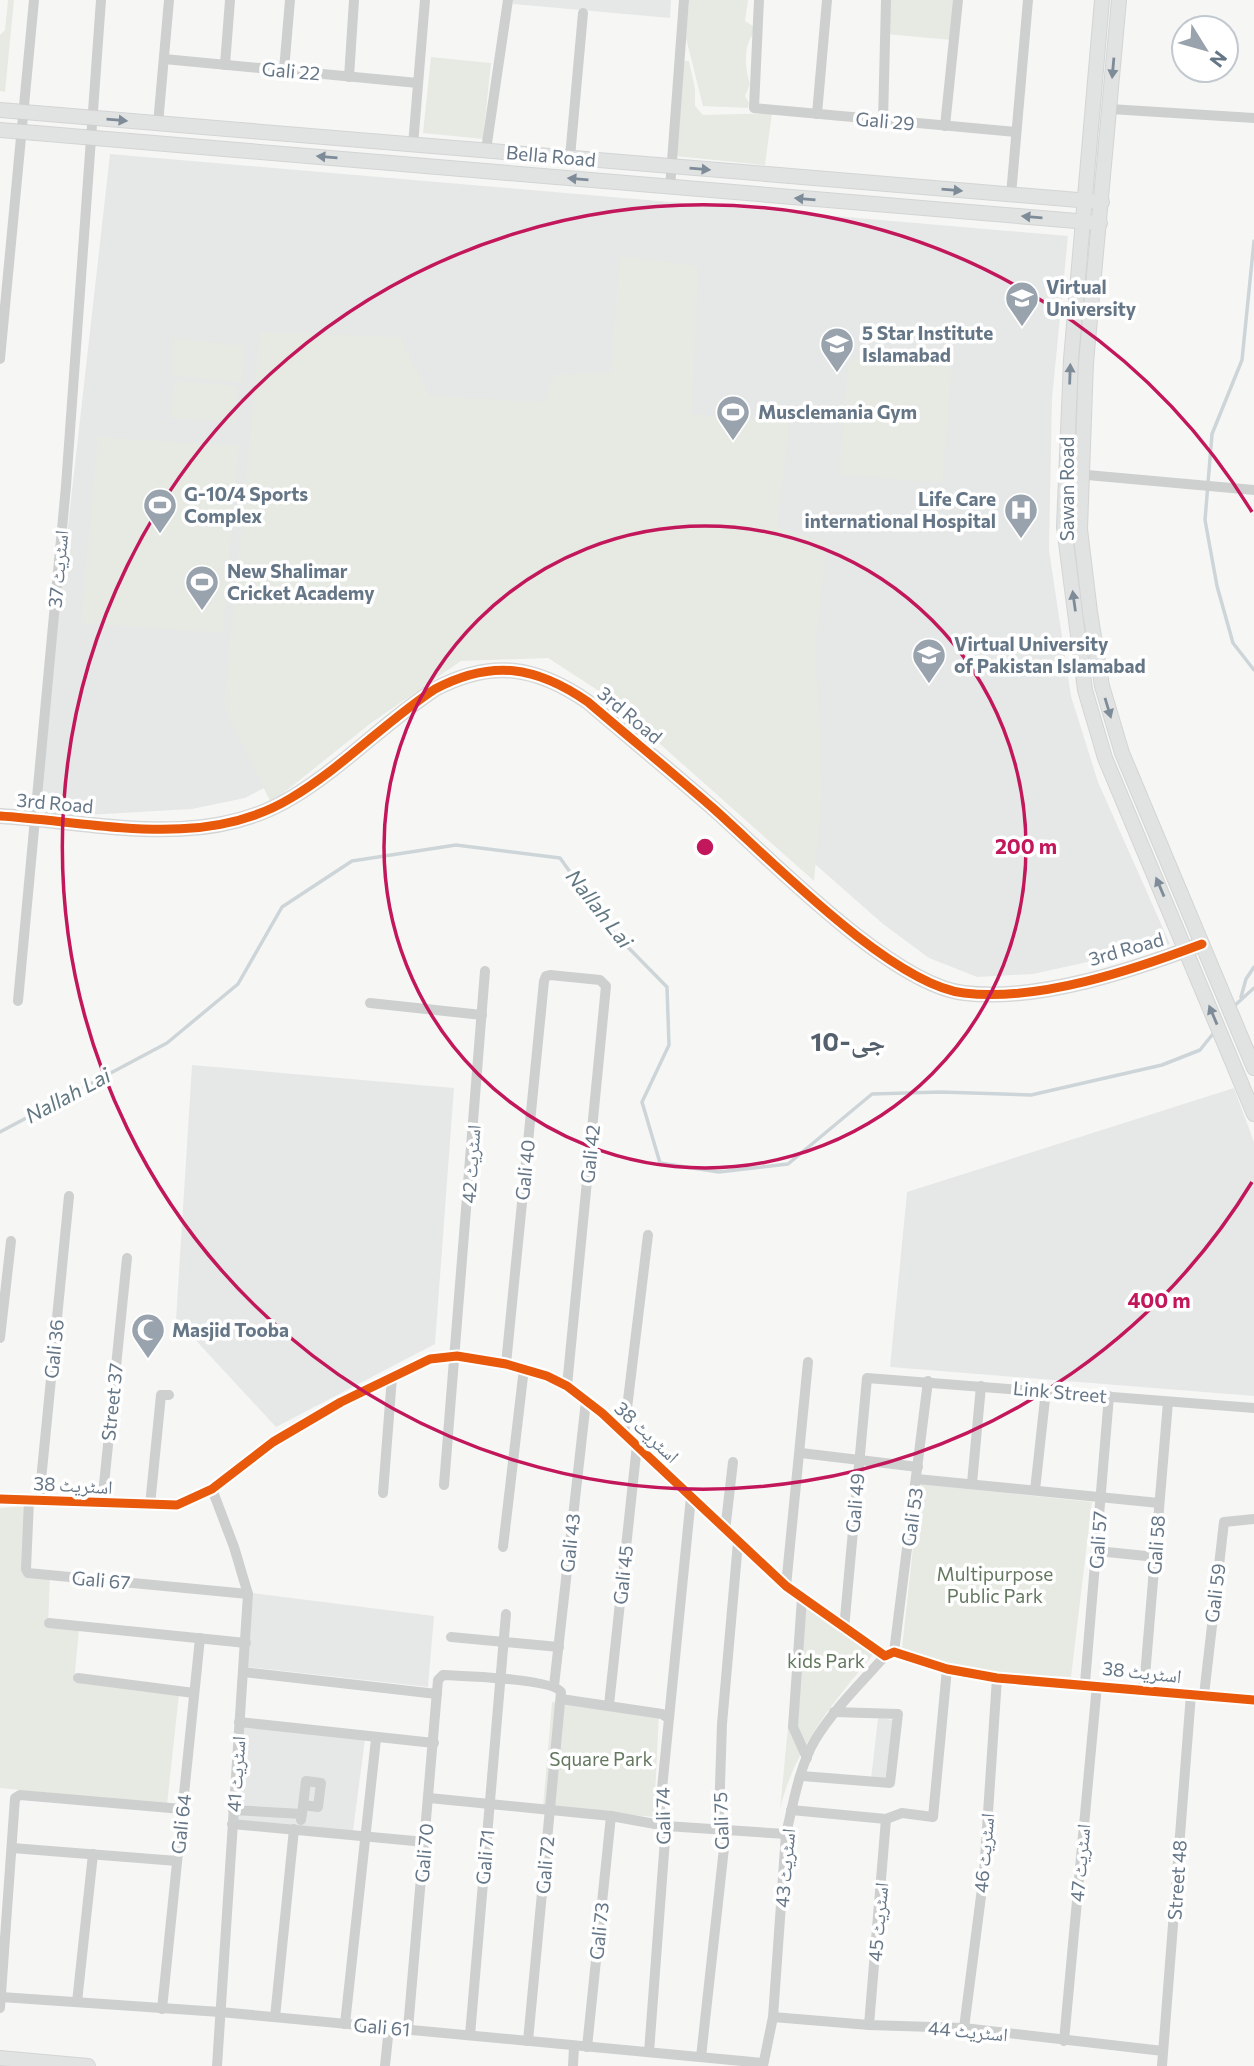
<svg xmlns="http://www.w3.org/2000/svg" width="1254" height="2066" font-family="Commissioner,'Noto Naskh Arabic',sans-serif">
  <rect width="100%" height="100%" fill="#f6f7f5"/>
  <g fill="#e6e8e8">
    <polygon points="513,0 671,0 670,18 513,4"/>
    <polygon points="110,154 1068,236 1052,399 1049,550 1071,696 1098,782 1170,944 1033,974 977,977 929,958 883,924 707,769 563,653 449,648 291,774 245,798 192,809 35,818"/>
    <polygon points="192,1065 454,1088 435,1344 276,1427 176,1319"/>
    <polygon points="1234,1088 1254,1142 1254,1396 890,1367 907,1192"/>
    <polygon points="253,1593 434,1616 428,1687 247,1667"/>
    <polygon points="878,1718 893,1720 885,1781 871,1779"/>
    <polygon points="239,1725 365,1739 353,1831 228,1819"/>
  </g>
  <g fill="#e6eae3">
    <polygon points="8,0 14,0 5,92 0,91 0,35 5,30"/>
    <path d="M689,0h59l-3,21 8,5 1,7c-11,12 -9,36 -4,51l-5,12 4,7 -1,5 -45,-2 -17,-68z"/>
    <polygon points="889,0 955,0 951,40 886,34"/>
    <polygon points="431,57 491,63 483,139 423,133"/>
    <polygon points="683,61 689,61 695,89 695,106 703,115 772,113 765,165 675,156"/>
    <polygon points="620,256 698,266 692,414 789,423 777,527 827,543 815,644 822,789 814,881 605,695 548,658 461,661 371,723 271,803 224,706 260,332 400,337 430,396 545,402 553,375 611,372"/>
    <polygon points="174,338 244,346 241,383 172,375"/>
    <polygon points="849,358 952,367 942,483 839,474"/>
    <polygon points="175,381 238,386 235,422 171,418"/>
    <polygon points="98,437 239,446 223,633 81,623"/>
    <path d="M920,1484l172,18 -21,175c-54,-3 -120,-1 -169,-29z"/>
    <polygon points="29,1506 27,1573 50,1574 48,1627 79,1630 74,1682 179,1694 167,1805 0,1788 0,1508"/>
    <path d="M800,1604l44,31 33,15c-41,49 -82,96 -97,159z"/>
    <polygon points="552,1702 659,1712 654,1817 543,1807"/>
  </g>
  <g fill="none" stroke-linecap="round" stroke-linejoin="round">
    <g stroke="#cdd5d8" stroke-width="3.5">
      <polyline points="1254,241 1242,360 1212,434 1205,520 1217,586 1233,643 1254,670"/>
      <polyline points="1241,997 1246,979 1254,967"/>
      <polyline points="1233,1007 1254,988"/>
      <polyline points="0,1132 167,1043 238,984 282,907 352,861 456,845 560,858 613,932 667,987 669,1045 642,1102 660,1163 719,1172 788,1164 872,1094 941,1092 1031,1095 1162,1065 1200,1050 1216,1030"/>
    </g>
    <g stroke="#d3d5d5" stroke-width="16">
      <g id="secondary">
        <polyline points="1102,0 1071,359 1064,527 1085,690 1105,758 1254,1114"/>
        <polyline points="1119,0 1086,363 1080,529 1090,612 1102,686 1122,753 1254,1068"/>
        <polyline points="0,110 1102,202"/>
        <polyline points="0,130 1100,223"/>
        <path d="M0,816c96,6 204,35 291,-18 52,-31 94,-76 144,-109 57,-30 101,-23 153,13 42,36 85,71 126,107 56,50 178,176 250,184 74,9 169,-23 238,-49"/>
        <polyline points="0,2058 88,2066"/>
      </g>
    </g>
    <g stroke="#ced0d0" stroke-width="10">
      <polyline points="759,0 754,108 1016,132"/>
      <polyline points="164,59 418,83"/>
      <polyline points="225,65 230,0"/>
      <polyline points="284,70 290,0"/>
      <polyline points="349,77 354,0"/>
      <polyline points="1110,109 1254,118"/>
      <polyline points="817,114 827,0"/>
      <polyline points="883,121 886,0"/>
      <polyline points="158,124 169,0"/>
      <polyline points="945,126 958,0"/>
      <polyline points="413,145 425,0"/>
      <polyline points="486,150 508,0"/>
      <polyline points="570,157 583,13"/>
      <polyline points="670,188 684,0"/>
      <polyline points="1011,195 1028,0"/>
      <polyline points="0,359 34,0"/>
      <polyline points="1076,474 1254,490"/>
      <polyline points="18,1001 66,486 101,0"/>
      <polyline points="370,1003 482,1015"/>
      <polyline points="0,1338 11,1241"/>
      <polyline points="506,1364 544,981 546,976 550,975 600,980 606,986 567,1386"/>
      <polyline points="624,1433 648,1235"/>
      <polyline points="801,1453 918,1467"/>
      <polyline points="917,1479 1159,1503"/>
      <polyline points="972,1483 981,1386"/>
      <polyline points="444,1485 485,971"/>
      <polyline points="212,1489 234,1547 248,1594 217,2066"/>
      <polyline points="1035,1490 1046,1390"/>
      <polyline points="383,1493 392,1377"/>
      <polyline points="0,1499 177,1505 212,1489 273,1442 341,1402 430,1359 457,1356 506,1364 547,1376 567,1386 602,1413 786,1586 885,1656 894,1652 947,1669 997,1678 1254,1700"/>
      <polyline points="29,1500 26,1569 28,1573 248,1594"/>
      <polyline points="39,1501 69,1196"/>
      <polyline points="102,1504 127,1258"/>
      <polyline points="150,1505 161,1395 169,1395"/>
      <polyline points="725,1531 733,1462"/>
      <polyline points="503,1547 524,1368"/>
      <polyline points="1097,1551 1156,1557"/>
      <polyline points="786,1586 808,1362"/>
      <polyline points="802,1598 793,1727 807,1758"/>
      <polyline points="49,1623 246,1643"/>
      <polyline points="844,1629 867,1378 1254,1408"/>
      <polyline points="451,1637 559,1647"/>
      <polyline points="894,1652 928,1381"/>
      <polyline points="243,1672 437,1694"/>
      <polyline points="78,1678 194,1693"/>
      <polyline points="1085,1683 1109,1396"/>
      <polyline points="554,1686 586,1401"/>
      <polyline points="1144,1688 1168,1402"/>
      <polyline points="1204,1695 1224,1522 1254,1519"/>
      <polyline points="561,1699 662,1714 668,1718"/>
      <polyline points="609,1705 637,1445"/>
      <polyline points="239,1722 434,1743"/>
      <polyline points="802,1776 890,1783 898,1714 834,1712"/>
      <polyline points="429,1798 611,1816 666,1826 786,1834"/>
      <polyline points="233,1810 302,1814 301,1820"/>
      <polyline points="791,1810 886,1819 902,1813 933,1817 947,1669"/>
      <polyline points="302,1814 306,1781 321,1783 318,1807 303,1805"/>
      <polyline points="232,1824 425,1842"/>
      <polyline points="12,1848 177,1861"/>
      <polyline points="1,1997 220,2012 763,2063"/>
      <polyline points="77,2002 93,1854"/>
      <polyline points="0,2008 15,1798 20,1795 182,1809"/>
      <polyline points="162,2009 200,1638"/>
      <polyline points="275,2017 294,1829"/>
      <polyline points="773,2017 869,2025 964,2028 1163,2051"/>
      <polyline points="345,2024 376,1739"/>
      <polyline points="869,2025 886,1819"/>
      <polyline points="964,2028 984,1873 997,1678"/>
      <path d="M408,2029l30,-349 5,-5c20,1 110,4 118,17l-33,349"/>
      <polyline points="470,2035 506,1614"/>
      <polyline points="1064,2041 1097,1685"/>
      <polyline points="587,2047 611,1816"/>
      <polyline points="649,2052 666,1826 660,1809 691,1497"/>
      <polyline points="701,2057 725,1839 725,1829 719,1816 722,1724 738,1542"/>
      <polyline points="385,2066 389,2027"/>
      <polyline points="573,2066 574,2047"/>
      <path d="M763,2066l10,-49 13,-183c7,-29 13,-67 29,-94 19,-31 46,-57 70,-84"/>
      <polyline points="1162,2066 1191,1694"/>
    </g>
    <use href="#secondary" stroke="#e1e2e2" stroke-width="14"/>
    <g stroke="#fff" stroke-width="13">
      <g id="cycleway">
        <path d="M0,816c96,6 204,35 291,-18 52,-31 94,-76 144,-109 57,-30 101,-23 153,13 42,36 85,71 126,107 56,50 178,176 250,184 74,9 169,-23 238,-49"/>
        <polyline points="0,1499 177,1505 212,1489 273,1442 341,1402 430,1359 457,1356 506,1364 547,1376 567,1386 602,1413 786,1586 885,1656 894,1652 947,1669 997,1678 1254,1700"/>
      </g>
    </g>
    <use href="#cycleway" stroke="#e8590c" stroke-width="9"/>
  </g>
  <defs><path id="oneway-solid" d="M-6-.8H1V-3.2L6.5 0L1 3.2V.8H-6Z" transform="scale(1.75)"/></defs>
  <g fill="#7e8c99">
    <use href="#oneway-solid" transform="translate(1113 68) rotate(95)"/>
    <use href="#oneway-solid" transform="translate(117 120) rotate(5)"/>
    <use href="#oneway-solid" transform="translate(327 157) rotate(-175)"/>
    <use href="#oneway-solid" transform="translate(700 169) rotate(5)"/>
    <use href="#oneway-solid" transform="translate(578 179) rotate(-175)"/>
    <use href="#oneway-solid" transform="translate(952 190) rotate(5)"/>
    <use href="#oneway-solid" transform="translate(805 199) rotate(-175)"/>
    <use href="#oneway-solid" transform="translate(1032 217) rotate(-175)"/>
    <use href="#oneway-solid" transform="translate(1070 374) rotate(-88)"/>
    <use href="#oneway-solid" transform="translate(1074 601) rotate(-98)"/>
    <use href="#oneway-solid" transform="translate(1108 708) rotate(73)"/>
    <use href="#oneway-solid" transform="translate(1160 887) rotate(-113)"/>
    <use href="#oneway-solid" transform="translate(1213 1015) rotate(-113)"/>
  </g>
  <g fill="none" stroke="#c2185b" stroke-width="3.5">
    <circle cx="705" cy="847" r="321"/>
    <path d="M1252 1182A642 642 0 1 1 1252 512"/>
  </g>
  <defs>
    <g id="university-pin" transform="scale(1.75)"><path d="M0 17L-7.5 6A9.5 9.5 0 1 1 7.5 6Z" fill="#98a3ae" stroke="#fff"/><path d="M0-5L7-2L0 1L-7-2ZM-4 1L0 2.5L4 1V4Q0 6-4 4Z" fill="#fff"/></g>
    <g id="stadium-pin" transform="scale(1.75)"><path d="M0 17L-7.5 6A9.5 9.5 0 1 1 7.5 6Z" fill="#98a3ae" stroke="#fff"/><path d="M0-5a6.5 5 0 1 0 0 10a6.5 5 0 1 0 0-10ZM-3.5-1.8h7v3.6h-7Z" fill="#fff"/></g>
    <g id="hospital-pin" transform="scale(1.75)"><path d="M0 17L-7.5 6A9.5 9.5 0 1 1 7.5 6Z" fill="#98a3ae" stroke="#fff"/><path d="M-5-5h3v3.5h4V-5h3V5h-3V1.5h-4V5h-3Z" fill="#fff"/></g>
    <g id="mosque-pin" transform="scale(1.75)"><path d="M0 17L-7.5 6A9.5 9.5 0 1 1 7.5 6Z" fill="#98a3ae" stroke="#fff"/><path d="M3.5-4.9A6 6 0 1 0 3.5 4.9A5 5 0 1 1 3.5-4.9Z" fill="#fff"/></g>
  </defs>
  <g fill-rule="evenodd">
    <use href="#university-pin" x="1022" y="298"/>
    <use href="#university-pin" x="837" y="344"/>
    <use href="#stadium-pin" x="733" y="412"/>
    <use href="#stadium-pin" x="160" y="505"/>
    <use href="#hospital-pin" x="1021" y="510"/>
    <use href="#stadium-pin" x="202" y="582"/>
    <use href="#university-pin" x="929" y="655"/>
    <use href="#mosque-pin" x="148" y="1330"/>
  </g>
  <g text-anchor="middle" stroke-width="7" stroke-linejoin="round" paint-order="stroke">
    <g font-size="19" fill="#657687" stroke="#fff">
      <text transform="translate(291 71) rotate(5)" y="7">Gali 22</text>
      <text transform="translate(885 121) rotate(5)" y="7">Gali 29</text>
      <text transform="translate(551 156) rotate(5)" y="7">Bella Road</text>
      <text transform="translate(1067 489) rotate(-90)" y="7">Sawan Road</text>
      <text transform="translate(58 569) rotate(-85)" y="7">اسٹریٹ 37</text>
      <text transform="translate(630 715) rotate(40)" y="7">3rd Road</text>
      <text transform="translate(55 803) rotate(5)" y="7">3rd Road</text>
      <text transform="translate(1126 949) rotate(-16)" y="7">3rd Road</text>
      <text transform="translate(590 1154) rotate(-84)" y="7">Gali 42</text>
      <text transform="translate(471 1164) rotate(-86)" y="7">اسٹریٹ 42</text>
      <text transform="translate(525 1170) rotate(-84)" y="7">Gali 40</text>
      <text transform="translate(54 1349) rotate(-84)" y="7">Gali 36</text>
      <text transform="translate(1060 1392) rotate(5)" y="7">Link Street</text>
      <text transform="translate(112 1402) rotate(-84)" y="7">Street 37</text>
      <text transform="translate(647 1432) rotate(43)" y="7">اسٹریٹ 38</text>
      <text transform="translate(73 1485) rotate(3)" y="7">اسٹریٹ 38</text>
      <text transform="translate(855 1503) rotate(-85)" y="7">Gali 49</text>
      <text transform="translate(912 1517) rotate(-82)" y="7">Gali 53</text>
      <text transform="translate(1098 1540) rotate(-86)" y="7">Gali 57</text>
      <text transform="translate(570 1543) rotate(-84)" y="7">Gali 43</text>
      <text transform="translate(1156 1545) rotate(-86)" y="7">Gali 58</text>
      <text transform="translate(623 1575) rotate(-84)" y="7">Gali 45</text>
      <text transform="translate(101 1580) rotate(5)" y="7">Gali 67</text>
      <text transform="translate(1215 1593) rotate(-83)" y="7">Gali 59</text>
      <text transform="translate(1142 1672) rotate(6)" y="7">اسٹریٹ 38</text>
      <text transform="translate(236 1774) rotate(-86)" y="7">اسٹریٹ 41</text>
      <text transform="translate(663 1816) rotate(-91)" y="7">Gali 74</text>
      <text transform="translate(721 1821) rotate(-92)" y="7">Gali 75</text>
      <text transform="translate(181 1824) rotate(-84)" y="7">Gali 64</text>
      <text transform="translate(424 1853) rotate(-85)" y="7">Gali 70</text>
      <text transform="translate(984 1853) rotate(-85)" y="7">اسٹریٹ 46</text>
      <text transform="translate(485 1857) rotate(-85)" y="7">Gali 71</text>
      <text transform="translate(1080 1863) rotate(-85)" y="7">اسٹریٹ 47</text>
      <text transform="translate(545 1865) rotate(-85)" y="7">Gali 72</text>
      <text transform="translate(785 1868) rotate(-85)" y="7">اسٹریٹ 43</text>
      <text transform="translate(1177 1880) rotate(-86)" y="7">Street 48</text>
      <text transform="translate(878 1922) rotate(-85)" y="7">اسٹریٹ 45</text>
      <text transform="translate(599 1931) rotate(-84)" y="7">Gali 73</text>
      <text transform="translate(382 2027) rotate(5)" y="7">Gali 61</text>
      <text transform="translate(968 2031) rotate(5)" y="7">اسٹریٹ 44</text>
    </g>
    <g font-size="19" font-weight="bold" fill="#657687" stroke="#fff" text-anchor="start">
      <text x="1046" y="294">Virtual<tspan x="1046" dy="22">University</tspan></text>
      <text x="862" y="340">5 Star Institute<tspan x="862" dy="22">Islamabad</tspan></text>
      <text x="758" y="419">Musclemania Gym</text>
      <text x="184" y="501">G-10/4 Sports<tspan x="184" dy="22">Complex</tspan></text>
      <text x="996" y="506" text-anchor="end">Life Care<tspan x="996" dy="22">international Hospital</tspan></text>
      <text x="227" y="578">New Shalimar<tspan x="227" dy="22">Cricket Academy</tspan></text>
      <text x="954" y="651">Virtual University<tspan x="954" dy="22">of Pakistan Islamabad</tspan></text>
      <text x="172" y="1337">Masjid Tooba</text>
    </g>
    <g font-size="19" fill="#647860" stroke="#fff">
      <text x="995" y="1581">Multipurpose<tspan x="995" dy="22">Public Park</tspan></text>
      <text x="826" y="1668">kids Park</text>
      <text x="601" y="1766">Square Park</text>
    </g>
    <g font-size="21" font-style="italic" fill="#617883" stroke="#fff">
      <text transform="translate(599 909) rotate(52)" y="7">Nallah Lai</text>
      <text transform="translate(68 1096) rotate(-28)" y="7">Nallah Lai</text>
    </g>
    <g font-size="26" font-weight="bold" fill="#54606b" stroke="#fff">
      <text x="848" y="1051">جی-10</text>
    </g>
  </g>
  <circle cx="705" cy="847" r="10" fill="#c2185b" stroke="#fff" stroke-width="3.5"/>
  <g font-size="21" text-anchor="middle" font-weight="bold" fill="#c2185b" stroke="#fff" stroke-width="7" stroke-linejoin="round" paint-order="stroke">
    <text x="1026" y="854">200 m</text>
    <text x="1159" y="1308">400 m</text>
  </g>
  <g transform="translate(1205 49) rotate(127)"><circle r="33" fill="#ffffff" stroke="#c1c8cf" stroke-width="2"/>
  <path d="M0-5L12 26L0 18L-12 26Z" fill="#98a3ae"/>
  <text y="-10" font-size="19" font-weight="bold" text-anchor="middle" fill="#657687">N</text>
  </g>
</svg>
